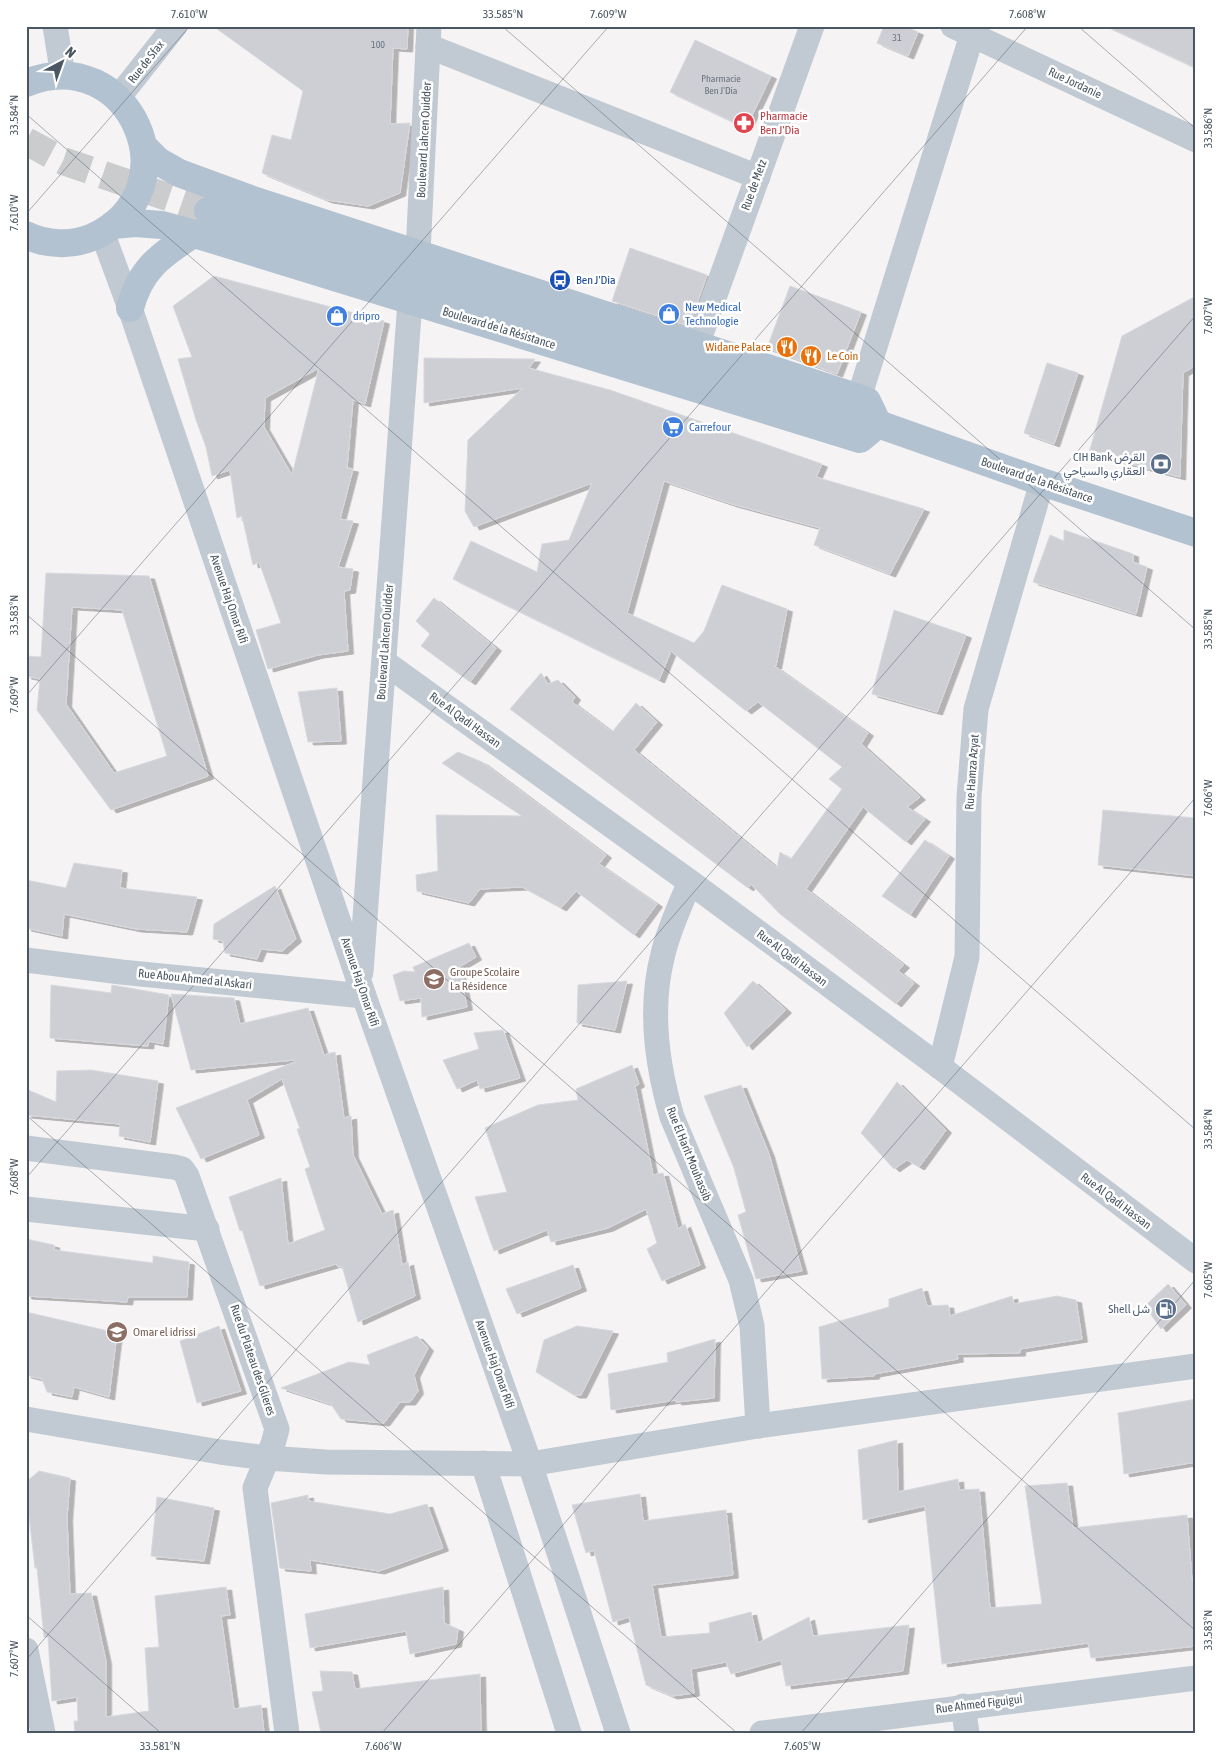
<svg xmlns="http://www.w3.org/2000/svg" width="1222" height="1759" font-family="'Asap Condensed',Vazirmatn,sans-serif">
  <defs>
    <filter id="shadow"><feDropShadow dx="5.5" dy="3" stdDeviation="0" flood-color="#0004"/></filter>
  </defs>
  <rect width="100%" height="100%" fill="#f5f3f3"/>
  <g fill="#cdcfd5" stroke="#d7d9de" fill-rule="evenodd" filter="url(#shadow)">
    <polygon points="213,26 408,26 407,49 393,48 390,124 410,123 400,193 368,206 327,200 262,173 272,135 291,140 303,91"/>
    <polygon points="884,26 903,26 918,32 908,56 877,43"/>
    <polygon points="1106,26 1196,26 1196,68"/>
    <polygon points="695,40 771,76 746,128 670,92"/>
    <polygon points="630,248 707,275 689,326 612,301"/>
    <path d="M214,276l170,45 -19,83 -12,-4 -6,68 6,1 -13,50 13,2 -15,46 15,2 -3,21 -6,1 4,60 -30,4 -50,14 -12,-39 25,-7 -22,-61 -6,3 -11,-49 -5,2 -7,-48 -18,6 -6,-29 -10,-27 -18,-61 14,-2 -19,-51zM319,368l-27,107 -28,-48 1,-29z"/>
    <polygon points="790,286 861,312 837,374 767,348"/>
    <polygon points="1196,296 1196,365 1183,373 1180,477 1089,453 1122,336"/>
    <polygon points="424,358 535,359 529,368 610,390 822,464 816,477 924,509 890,574 814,545 820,528 732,504 664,481 627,613 694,643 704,631 722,585 787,609 776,666 773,665 868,733 861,744 920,797 907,807 925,819 906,842 863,807 806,889 904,965 898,971 914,983 896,1004 780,914 751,884 748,888 510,709 541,673 548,684 558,680 575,697 572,702 612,732 636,703 657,722 634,750 777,868 780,852 791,859 842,789 829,779 842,767 758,702 746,711 671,651 659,680 453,579 471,541 537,572 542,544 569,540 592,483 474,527 465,511 468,440 523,388 424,403"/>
    <polygon points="1047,363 1078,373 1054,444 1024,433"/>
    <polygon points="1064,530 1133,554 1133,562 1147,567 1136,614 1033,582 1050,535 1064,541"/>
    <path d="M46,573l103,3 59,200 -97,34 -74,-100 3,-31 -14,-3v-20l15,1zM72,607l50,3 45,146 -53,17 -48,-69z"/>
    <polygon points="434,598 496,648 470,682 421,646 430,634 416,621"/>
    <polygon points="894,610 966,635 937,712 872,694"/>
    <polygon points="337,688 341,741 308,742 298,692"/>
    <polygon points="458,752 482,762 606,855 599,864 657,904 634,935 576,891 561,908 522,887 480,889 469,903 417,891 416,875 438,871 436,815 522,816 442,763"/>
    <polygon points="1103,810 1196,818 1196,876 1098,865"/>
    <polygon points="925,840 949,856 910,915 882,896"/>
    <polygon points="74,863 122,870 120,888 197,897 187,932 136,929 64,914 62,936 26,928 26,880 66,888"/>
    <polygon points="275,886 296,939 282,951 261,949 257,959 225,953 223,941 213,939 214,924"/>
    <polygon points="469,943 476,957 459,967 467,1007 422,1017 421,998 400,1001 393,975 404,971 415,972 413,967"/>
    <polygon points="627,981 615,1030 577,1023 578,985"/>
    <polygon points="753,981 786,1010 747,1047 724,1013"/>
    <polygon points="51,985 111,993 112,985 169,995 163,1044 149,1041 148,1046 50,1038"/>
    <polygon points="171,994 234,998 240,1024 308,1008 324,1055 335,1052 344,1118 351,1116 353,1155 382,1214 393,1210 402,1265 408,1262 415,1296 358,1322 342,1266 338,1267 336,1264 260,1286 242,1230 240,1231 229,1197 281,1178 288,1244 325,1230 305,1169 310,1167 297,1129 300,1129 282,1079 247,1100 259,1135 201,1159 176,1108 295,1062 294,1060 191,1070"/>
    <polygon points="503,1030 520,1078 480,1089 477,1080 457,1089 443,1060 479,1049 474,1033"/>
    <polygon points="632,1065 639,1084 635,1086 653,1175 663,1173 678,1229 685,1224 700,1265 662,1281 647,1249 657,1243 646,1209 608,1228 551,1242 547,1230 494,1251 475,1197 507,1192 485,1128 538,1105 578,1100 576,1089"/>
    <polygon points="91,1070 158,1081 150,1142 119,1136 120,1124 26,1115 26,1089 56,1102 57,1071"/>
    <polygon points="897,1082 946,1130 919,1167 907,1160 894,1169 861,1133"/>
    <polygon points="741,1085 769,1154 802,1271 756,1279 738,1215 746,1212 734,1168 704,1096"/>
    <polygon points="26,1239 54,1245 54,1250 153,1263 153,1256 189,1262 187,1297 128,1297 127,1302 26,1296"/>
    <polygon points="573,1265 581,1288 517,1314 506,1289"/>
    <polygon points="1168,1284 1186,1305 1161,1329 1145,1306"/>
    <polygon points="922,1288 927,1306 948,1305 950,1316 1012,1296 1014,1304 1057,1296 1076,1300 1082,1339 1020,1349 1020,1353 957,1354 958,1359 874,1374 874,1376 822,1379 819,1327 889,1307 889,1299"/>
    <polygon points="26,1312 117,1333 109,1397 74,1387 72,1397 47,1392 42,1379 26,1375"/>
    <polygon points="219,1326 241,1391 197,1403 180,1341"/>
    <polygon points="577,1326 613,1331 581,1395 574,1395 536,1372 544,1340"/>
    <polygon points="417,1336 428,1348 414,1375 418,1391 410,1402 400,1402 384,1423 341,1419 331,1404 281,1388 349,1362 370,1365 367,1355"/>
    <polygon points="715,1339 714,1398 676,1402 676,1400 611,1410 608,1374 668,1362 667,1353"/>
    <polygon points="1196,1399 1196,1462 1124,1474 1118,1413"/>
    <polygon points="897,1440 898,1492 958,1479 959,1490 979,1489 990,1608 1042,1604 1025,1486 1067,1483 1073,1528 1187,1515 1192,1581 1196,1581 1196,1646 1091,1658 1088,1643 942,1664 925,1506 863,1520 858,1450"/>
    <polygon points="39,1471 70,1478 67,1518 70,1594 91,1593 106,1661 106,1717 149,1711 145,1648 159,1647 155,1596 226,1587 230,1615 221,1616 234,1709 261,1705 264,1733 75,1733 74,1721 78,1721 77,1697 52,1701 48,1637 44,1637 37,1568 35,1568 26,1490 26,1482"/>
    <polygon points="640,1494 643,1521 726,1510 733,1575 652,1585 661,1637 710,1633 709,1623 751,1612 758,1643 809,1617 813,1636 909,1625 903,1671 786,1686 781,1660 731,1674 726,1662 691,1669 694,1693 672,1696 646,1685 629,1617 613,1622 594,1550 586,1553 572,1505"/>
    <polygon points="308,1495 308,1501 390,1514 427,1504 443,1548 379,1571 310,1560 311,1571 280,1568 271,1503"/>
    <polygon points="157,1497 214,1508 204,1561 151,1556"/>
    <polygon points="443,1587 444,1623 458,1629 456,1644 410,1654 406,1631 310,1648 305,1614"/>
    <polygon points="320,1671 352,1672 355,1689 480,1674 481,1733 321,1733 312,1692 323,1691"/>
  </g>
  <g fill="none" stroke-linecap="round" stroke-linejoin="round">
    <polyline stroke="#caccce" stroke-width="28" stroke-dasharray="28 14" stroke-linecap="butt" points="26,141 63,161 208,211"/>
    <g stroke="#c1cad2" stroke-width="25">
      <polyline points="55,26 63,76"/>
      <polyline points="953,26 1196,140"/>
      <polyline points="428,46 758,177"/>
      <polyline points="118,98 175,26"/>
      <polyline points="102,232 130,308 364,996 530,1464 618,1733"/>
      <polyline points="418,253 429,26"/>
      <polyline points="697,345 812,26"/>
      <polyline points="859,398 972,35"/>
      <polyline points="384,662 690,882 940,1067 1196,1261"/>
      <path d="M690,882c-10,23 -21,47 -27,72 -14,53 -6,112 9,163l69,163 11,46 6,100"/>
      <polyline points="26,960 121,972 364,996"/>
      <polyline points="361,972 410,301"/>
      <polyline points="940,1067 967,957 969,797 976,709 1042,482"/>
      <polyline points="26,1148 174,1167 182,1169 187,1176 277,1429 273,1444 255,1488 287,1733"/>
      <polyline points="26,1209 207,1229"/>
      <polyline points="26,1419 220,1452 267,1458 326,1462 530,1464 758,1426 1196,1366"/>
      <polyline points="483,1463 569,1733"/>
      <polyline points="26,1650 43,1733"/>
      <polyline points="963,1706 967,1733"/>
      <polyline points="762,1733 1196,1678"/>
    </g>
    <g stroke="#b3c2d1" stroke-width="28">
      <path d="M26,83c103,-42 170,106 67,154 -21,9 -47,8 -67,-2"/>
      <polyline points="143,146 158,161 179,173 250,199 859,398 867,401 878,424"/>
      <polyline points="208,211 878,424 1042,482 1196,533"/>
      <polyline points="113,225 135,223 162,225 198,235 860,439 878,424"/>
      <path d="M130,308c10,-39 31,-53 63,-74"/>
    </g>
  </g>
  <path fill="none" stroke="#4a5661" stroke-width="1" stroke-opacity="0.45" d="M502,26l694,604M1078,26l118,103M26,114l1170,1016M26,214l164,-188M26,614l1170,1017M26,696l583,-670M26,1115l711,618M26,1178l1002,-1152M26,1615l135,118M26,1660l1170,-1345M382,1733l814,-936M801,1733l395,-454"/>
  <defs>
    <g id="pharmacy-disc" transform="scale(1.125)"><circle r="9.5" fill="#e0444e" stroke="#fff"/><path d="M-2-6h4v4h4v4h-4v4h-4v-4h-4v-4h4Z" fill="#fff"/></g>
    <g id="bus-disc" transform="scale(1.125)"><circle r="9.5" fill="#1a4fb4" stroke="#fff"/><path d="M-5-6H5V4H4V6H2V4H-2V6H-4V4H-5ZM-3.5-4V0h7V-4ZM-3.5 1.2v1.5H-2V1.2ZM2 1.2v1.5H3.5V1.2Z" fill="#fff"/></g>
    <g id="shop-disc" transform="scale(1.125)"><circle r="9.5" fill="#3f7fe0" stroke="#fff"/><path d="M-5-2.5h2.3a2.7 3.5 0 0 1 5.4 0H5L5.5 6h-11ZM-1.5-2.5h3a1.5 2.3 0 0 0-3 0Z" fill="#fff"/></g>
    <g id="restaurant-disc" transform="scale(1.125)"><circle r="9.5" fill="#e8710a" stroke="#fff"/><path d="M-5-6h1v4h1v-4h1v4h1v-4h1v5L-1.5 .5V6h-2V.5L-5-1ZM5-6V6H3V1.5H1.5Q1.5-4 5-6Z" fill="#fff"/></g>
    <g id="supermarket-disc" transform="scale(1.125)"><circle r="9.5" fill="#3f7fe0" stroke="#fff"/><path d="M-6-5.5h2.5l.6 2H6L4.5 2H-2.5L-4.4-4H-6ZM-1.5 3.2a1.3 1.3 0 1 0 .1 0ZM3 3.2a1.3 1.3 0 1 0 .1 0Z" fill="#fff"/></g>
    <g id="bank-disc" transform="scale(1.125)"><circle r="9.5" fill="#5c6f8a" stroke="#fff"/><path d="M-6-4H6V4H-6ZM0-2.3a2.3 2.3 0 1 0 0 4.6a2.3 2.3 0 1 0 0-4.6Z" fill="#fff"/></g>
    <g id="school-disc" transform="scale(1.125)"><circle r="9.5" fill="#8d6e63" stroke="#fff"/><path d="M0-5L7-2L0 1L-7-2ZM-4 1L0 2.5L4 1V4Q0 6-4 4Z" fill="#fff"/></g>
    <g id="fuel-disc" transform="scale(1.125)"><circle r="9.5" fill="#5c6f8a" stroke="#fff"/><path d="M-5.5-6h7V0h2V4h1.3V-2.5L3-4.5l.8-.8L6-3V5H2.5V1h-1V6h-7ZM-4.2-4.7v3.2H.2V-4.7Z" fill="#fff"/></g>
  </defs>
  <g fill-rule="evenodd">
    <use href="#pharmacy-disc" x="744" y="123"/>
    <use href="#bus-disc" x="560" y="280"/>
    <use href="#shop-disc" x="669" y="314"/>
    <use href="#shop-disc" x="337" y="316"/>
    <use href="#restaurant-disc" x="787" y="347"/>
    <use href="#restaurant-disc" x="811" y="356"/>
    <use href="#supermarket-disc" x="673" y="427"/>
    <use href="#bank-disc" x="1161" y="464"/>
    <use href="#school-disc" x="434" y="979"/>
    <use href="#fuel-disc" x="1166" y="1309"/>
    <use href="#school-disc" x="117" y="1332"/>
  </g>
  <g text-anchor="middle" stroke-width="5" stroke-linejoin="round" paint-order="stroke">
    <g font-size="10" fill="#6b747e">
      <text x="897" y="41">31</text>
      <text x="378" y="48">100</text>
      <text x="721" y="82">Pharmacie<tspan x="721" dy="12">Ben J'Dia</tspan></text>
    </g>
    <g font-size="12" fill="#4a5661" stroke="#fff">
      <text transform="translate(146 62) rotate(-52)" y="4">Rue de Sfax</text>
      <text transform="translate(1075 83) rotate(25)" y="4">Rue Jordanie</text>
      <text transform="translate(424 140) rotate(-87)" y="4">Boulevard Lahcen Ouidder</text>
      <text transform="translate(754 185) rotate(-70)" y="4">Rue de Metz</text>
      <text transform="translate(499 328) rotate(17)" y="4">Boulevard de la Résistance</text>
      <text transform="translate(1037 480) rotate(19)" y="4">Boulevard de la Résistance</text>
      <text transform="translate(229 599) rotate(71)" y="4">Avenue Haj Omar Rifi</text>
      <text transform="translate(385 642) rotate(-86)" y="4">Boulevard Lahcen Ouidder</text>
      <text transform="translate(465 720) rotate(36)" y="4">Rue Al Qadi Hassan</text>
      <text transform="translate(972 772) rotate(-86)" y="4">Rue Hamza Azyat</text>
      <text transform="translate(792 958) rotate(37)" y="4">Rue Al Qadi Hassan</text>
      <text transform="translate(195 979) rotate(6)" y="4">Rue Abou Ahmed al Askari</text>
      <text transform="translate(360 982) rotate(71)" y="4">Avenue Haj Omar Rifi</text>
      <text transform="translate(689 1154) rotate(68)" y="4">Rue El Harit Mouhassib</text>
      <text transform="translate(1116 1201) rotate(37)" y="4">Rue Al Qadi Hassan</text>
      <text transform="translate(253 1360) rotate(71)" y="4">Rue du Plateau des Glieres</text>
      <text transform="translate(495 1364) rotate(70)" y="4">Avenue Haj Omar Rifi</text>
      <text transform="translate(979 1704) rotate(-7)" y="4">Rue Ahmed Figuigui</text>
    </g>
    <g font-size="12" fill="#be3a42" stroke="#fff" text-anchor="start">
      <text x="760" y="120">Pharmacie<tspan x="760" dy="14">Ben J'Dia</tspan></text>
    </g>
    <g font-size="12" fill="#164399" stroke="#fff" text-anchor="start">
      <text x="576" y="284">Ben J'Dia</text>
    </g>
    <g font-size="12" fill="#366cbe" stroke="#fff" text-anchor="start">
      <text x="685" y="311">New Medical<tspan x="685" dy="14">Technologie</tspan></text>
      <text x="353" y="320">dripro</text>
      <text x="689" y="431">Carrefour</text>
    </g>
    <g font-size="12" fill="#c56008" stroke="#fff" text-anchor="end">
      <text x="771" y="351">Widane Palace</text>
      <text x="827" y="360" text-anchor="start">Le Coin</text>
    </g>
    <g font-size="12" fill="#4e5e75" stroke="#fff" text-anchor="end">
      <text x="1145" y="461">CIH Bank القرض<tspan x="1145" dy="14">العقاري والسياحي</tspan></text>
      <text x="1150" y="1313">Shell شل</text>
    </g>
    <g font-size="12" fill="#785e54" stroke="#fff" text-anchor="start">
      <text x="450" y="976">Groupe Scolaire<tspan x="450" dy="14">La Résidence</tspan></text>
      <text x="133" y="1336">Omar el idrissi</text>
    </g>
  </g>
  <rect width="1222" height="1759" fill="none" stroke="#ffffff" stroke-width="55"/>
  <g transform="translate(62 62) rotate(41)" stroke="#ffffff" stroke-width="4" paint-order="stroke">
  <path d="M0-4L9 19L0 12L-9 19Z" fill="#4a5661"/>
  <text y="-8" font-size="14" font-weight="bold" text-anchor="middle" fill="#4a5661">N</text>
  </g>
  <rect x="28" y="28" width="1166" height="1704" fill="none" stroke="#4a5661" stroke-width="2"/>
  <g font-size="12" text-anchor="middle" fill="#4a5661">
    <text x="189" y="18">7.610°W</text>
    <text x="503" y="18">33.585°N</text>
    <text x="608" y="18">7.609°W</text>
    <text x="1027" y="18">7.608°W</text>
    <text transform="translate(14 115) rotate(-90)" y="4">33.584°N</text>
    <text transform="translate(1208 128) rotate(-90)" y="4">33.586°N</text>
    <text transform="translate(14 213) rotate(-90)" y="4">7.610°W</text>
    <text transform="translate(1208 316) rotate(-90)" y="4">7.607°W</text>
    <text transform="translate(14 615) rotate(-90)" y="4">33.583°N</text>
    <text transform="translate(1208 629) rotate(-90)" y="4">33.585°N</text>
    <text transform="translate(14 695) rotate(-90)" y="4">7.609°W</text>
    <text transform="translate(1208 798) rotate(-90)" y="4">7.606°W</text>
    <text transform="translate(1208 1129) rotate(-90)" y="4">33.584°N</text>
    <text transform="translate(14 1177) rotate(-90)" y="4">7.608°W</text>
    <text transform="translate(1208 1280) rotate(-90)" y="4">7.605°W</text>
    <text transform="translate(1208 1630) rotate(-90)" y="4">33.583°N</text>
    <text transform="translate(14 1659) rotate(-90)" y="4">7.607°W</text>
    <text x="160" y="1750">33.581°N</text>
    <text x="383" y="1750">7.606°W</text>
    <text x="802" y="1750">7.605°W</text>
  </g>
</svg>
